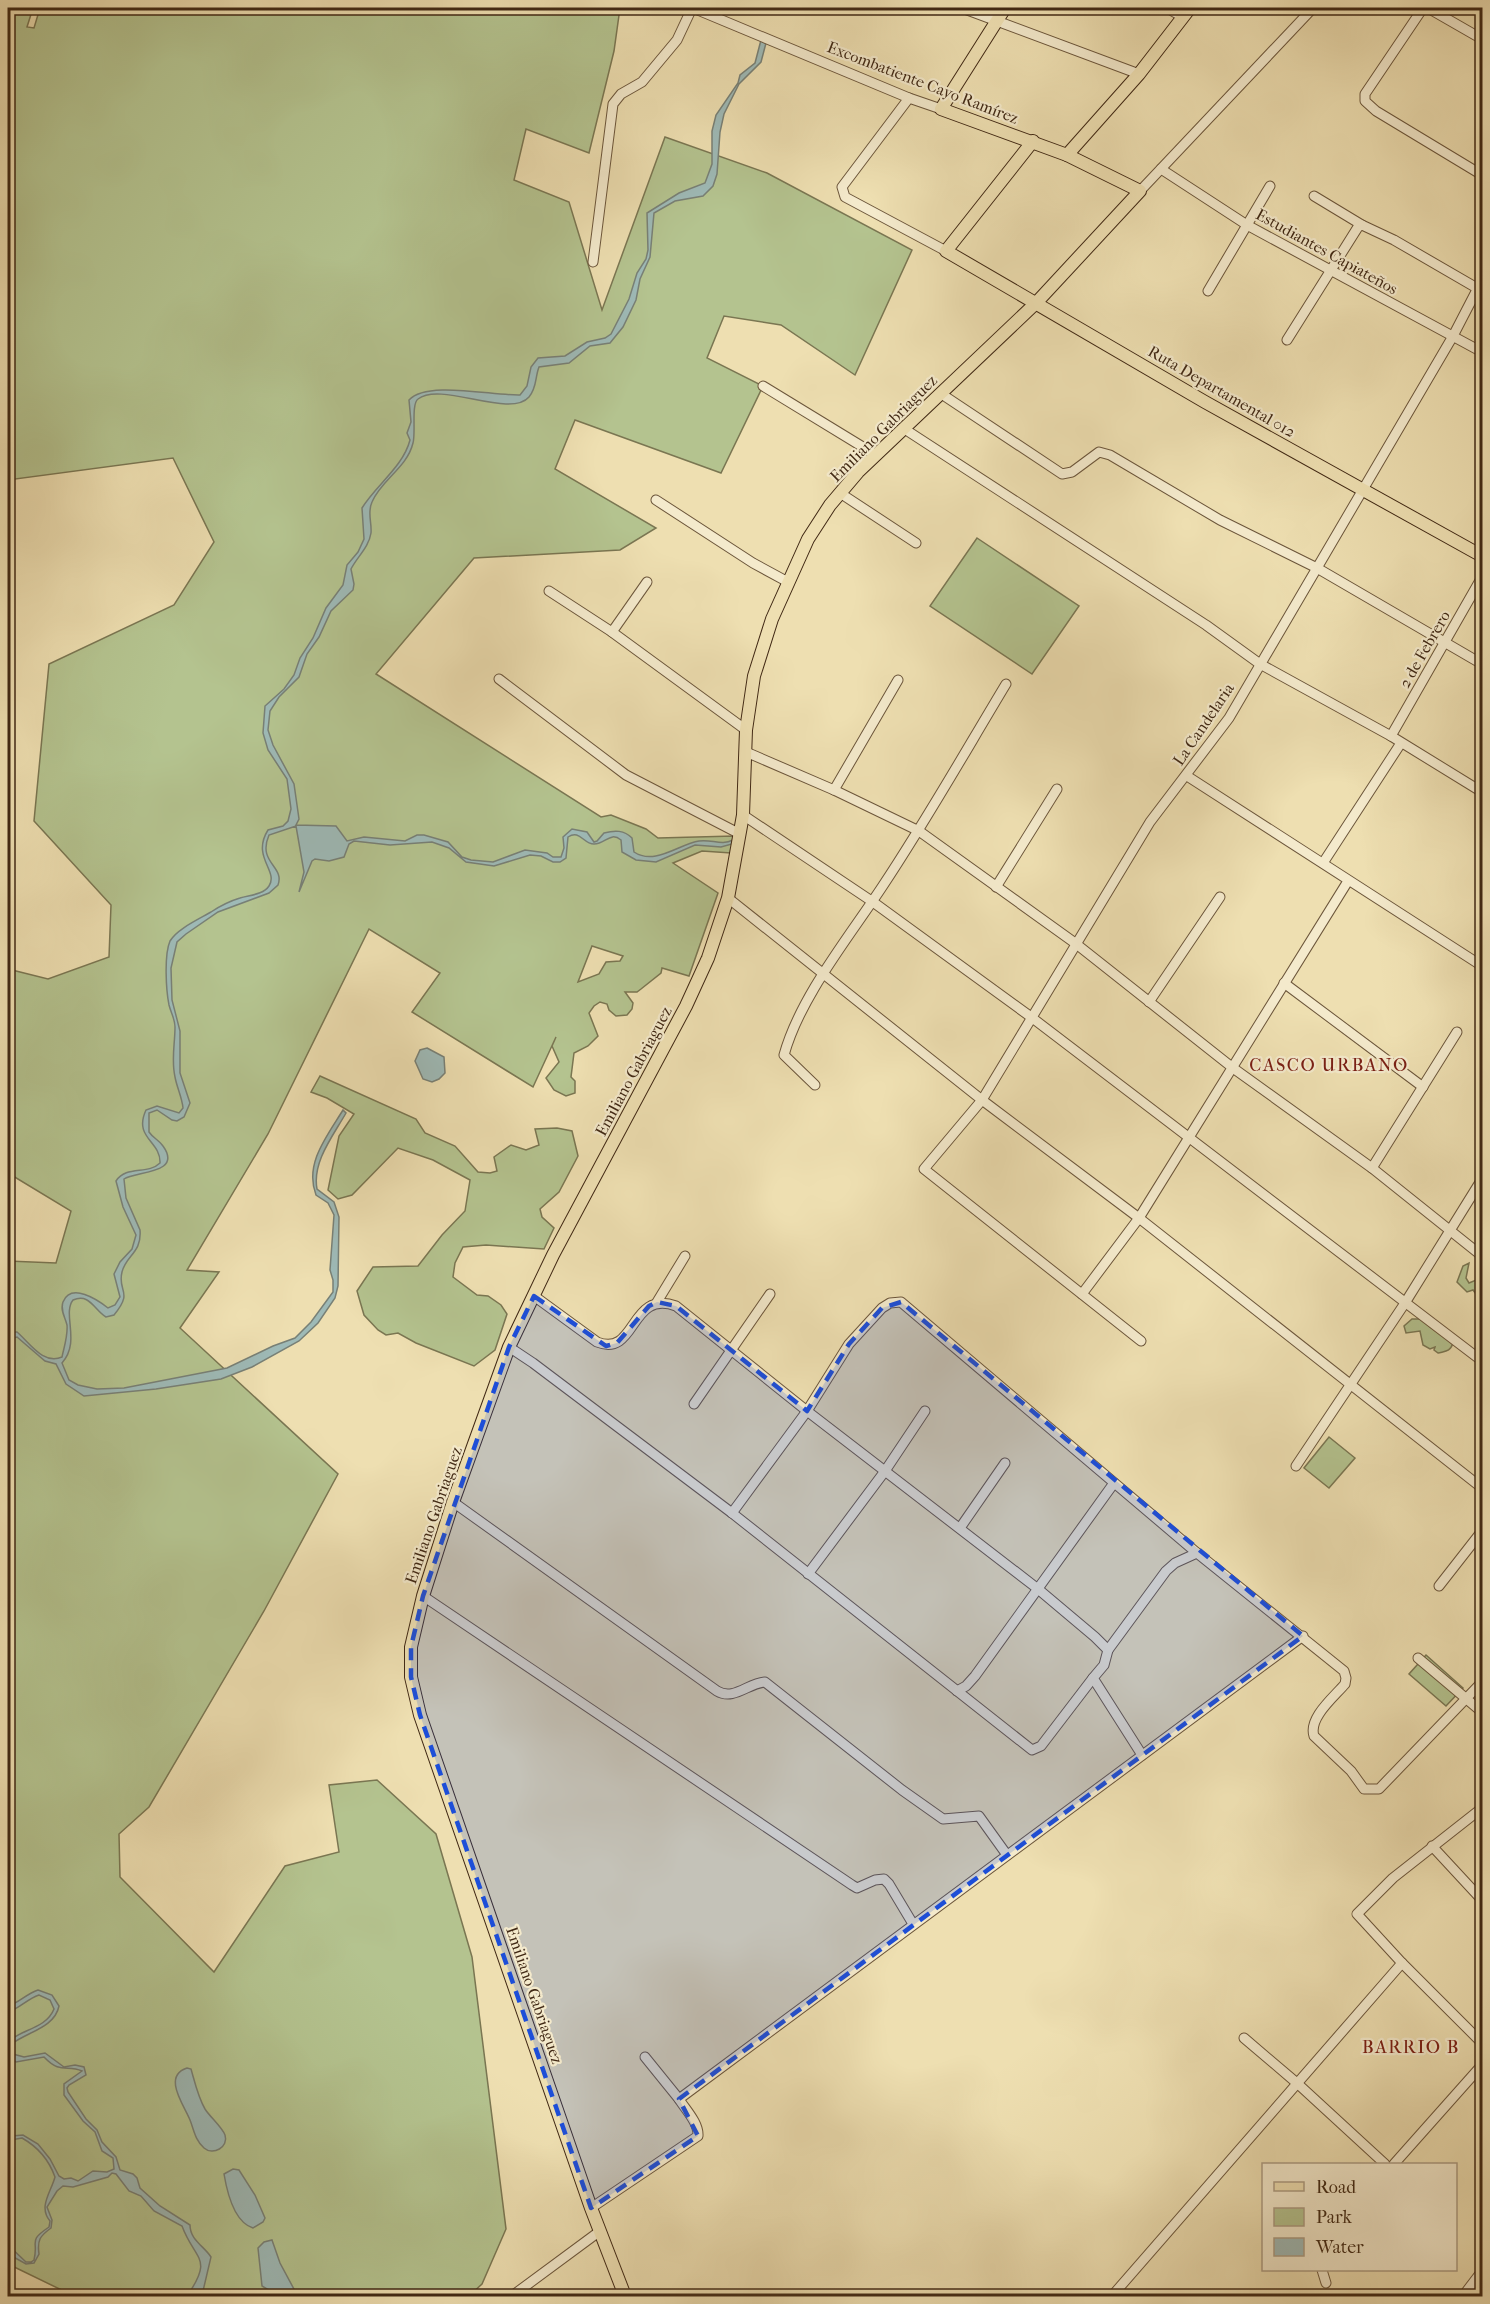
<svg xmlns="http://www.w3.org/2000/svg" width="1490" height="2304" font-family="'IM FELL French Canon',serif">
  <rect width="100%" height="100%" fill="#eedfb1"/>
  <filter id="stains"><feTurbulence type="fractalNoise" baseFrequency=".00333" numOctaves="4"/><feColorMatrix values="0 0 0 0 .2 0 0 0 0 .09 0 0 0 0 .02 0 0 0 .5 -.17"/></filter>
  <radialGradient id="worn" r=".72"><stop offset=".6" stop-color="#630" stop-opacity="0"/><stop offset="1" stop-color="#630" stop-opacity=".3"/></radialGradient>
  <g fill="#b4c38f" stroke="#7a7652" stroke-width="1.5" fill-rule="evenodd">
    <path d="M8,8h25l-6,19 7,1 6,-20h580l-6,43 -25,102 -63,-24 -12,51 55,22 33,108 63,-173 102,36 145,77 -57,125 -74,-50 -57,-9 -17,42 56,28 -42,87 -146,-53 -20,49 101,59 -36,22 -146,8 -98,116 225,143 10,-2 35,14 12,9 76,-2 -3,17 -29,-2 -29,12 45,30 -29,83 -27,-8 -1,5 -20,16 -4,3h-12l8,11 -1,6 -5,6 -11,1 -7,-6 -2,-6 -7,-2 -6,4 -5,7 9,23 -10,10 -14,7 -3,24 4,4v12l-9,3 -12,-6 -8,-12 13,-16 -7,-16 4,-9 -23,50 -121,-75 28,-39 -71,-44 -101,205 -81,136 32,2 -39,56 158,146 -74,137 -115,196 -30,27 1,43 94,95 71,-106 54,-14 -10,-67 48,-5 59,54 36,123 34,272 -24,55 -13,12h-395l-66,-32v-1003l48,2 15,-52 -63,-38v-204l40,10 61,-22 2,-52 -77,-84 15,-157 125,-59 40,-63 -41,-84 -165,22zM592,946l31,10 -3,5 -14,1 -7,12 -21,8z"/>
    <polygon points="977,538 1079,606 1032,674 930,606"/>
    <polygon points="320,1076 416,1119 425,1133 455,1146 478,1172 490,1173 497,1171 494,1157 511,1145 526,1150 539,1145 535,1129 557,1128 572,1131 578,1156 559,1192 540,1209 542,1217 554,1228 544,1249 486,1245 463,1247 455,1263 453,1277 477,1295 488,1296 501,1305 507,1314 495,1350 474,1366 416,1343 398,1333 386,1335 378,1330 364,1315 357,1291 373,1267 418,1266 442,1235 465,1211 470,1180 433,1160 398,1148 352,1195 338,1199 328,1190 339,1136 354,1114 327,1098 311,1092"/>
    <polygon points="1469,1263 1466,1278 1469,1283 1476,1280 1482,1285 1482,1302 1473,1290 1467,1292 1457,1282 1463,1266"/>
    <path d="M1412,1319h10c9,11 20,15 31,24 -3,9 -7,8 -15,10l-4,-3 1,-3 -5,2 -7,-4 -3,-14 -14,2 -2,-7z"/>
    <polygon points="1329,1437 1355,1458 1329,1488 1304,1468"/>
    <polygon points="1426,1655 1463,1688 1446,1706 1409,1674"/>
  </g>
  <g fill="#9ebab7" stroke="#788076" stroke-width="1.5">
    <path d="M761,40l5,3 -5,19 -22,22 -15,30 -4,18 -3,42 -4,12 -10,10 -28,5 -21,12 -4,44 -10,22 -4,21 -13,27 -13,16 -20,3 -21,17 -30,4c-4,10 -2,21 -10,30 -19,22 -88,-16 -111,2 -7,5 -2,34 -5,44 -6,25 -32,37 -41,59 -5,11 0,20 -1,31 -2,14 -14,24 -20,36l3,15 -1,6 -22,21 -12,26 -12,17 -8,23 -20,20 -9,14 -2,19 5,15 21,39 5,35 -3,6 40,1 11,15 17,-4 41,4 12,-6h7l24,7 14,15 9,3 22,2 32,-12 22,3 6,4h8l3,-9 -1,-11 9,-8 15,3 7,10 3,-1 7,-8c11,-3 20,-3 28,5l2,14c21,14 45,-8 65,-11 13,-2 22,5 34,-1l-1,4 -11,3 -26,-2 -39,17 -20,-2 -14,-8 -1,-12c-11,-9 -15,4 -27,4 -11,0 -14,-15 -26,-7l-2,21 -6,4h-7l-12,-6 -11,-1 -36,11 -28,-4 -17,-14 -17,-6 -42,3 -36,-4 -5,3 -5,13 -15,4 -14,-2 -3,2 -13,31 5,-20 -8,-46 -27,9c-12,28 16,31 9,50l-9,8 -51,19 -32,22 -9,8 -6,26 1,32 8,31v42l10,30 -6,14 -7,4 -5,-1 -15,-10 -8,3v19c4,6 10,8 14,14 20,28 -27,25 -39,33l2,19 14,32c2,23 -14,25 -18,42 -5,20 12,19 -8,43l-8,2c-12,-7 -16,-24 -33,-17 -11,14 8,42 -11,63l7,17 9,5 19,4 27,-1 103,-20 46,-22 22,-8 16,-16 22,-30v-12l-3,-10 4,-55 -6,-12 -12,-8c-12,-31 11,-59 27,-85l3,3c-13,23 -34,49 -29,76l17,13 5,15 -1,69 -3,12 -17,25 -19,18 -47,26 -31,12 -65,10 -72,7 -18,-12 -10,-20 -11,-3 -28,-24 -4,1v13l-5,7 2,-11 -1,-9 5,-6h3c13,11 26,33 45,25 2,-10 6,-21 5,-32 -2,-8 -7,-15 -4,-23 8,-20 35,-2 45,6l7,-3 5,-8 -6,-23 6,-12 12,-13 4,-14 -13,-28 -7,-26c10,-16 32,-6 44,-18 1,-22 -27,-25 -14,-53l11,-4 22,7 4,-5c-1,-11 -6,-20 -8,-31 -4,-17 0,-33 0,-50 0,-8 -4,-14 -6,-22 -3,-15 -5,-50 1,-64 7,-12 29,-22 41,-29 9,-6 19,-11 29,-14 9,-3 23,-3 29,-12 10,-15 -18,-29 -1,-56l15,-4 5,-5 3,-12 -4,-30 -19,-29 -5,-17 2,-27 19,-17 10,-14 6,-17 13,-20 13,-30 17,-23 4,-20 11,-13 6,-13 -2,-31c14,-23 41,-41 48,-68l-3,-7 4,-11 -2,-22c18,-20 84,-4 111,-5l7,-9 4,-19 7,-9 27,-2 22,-14 18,-4 6,-4 18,-35 8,-26 9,-14 2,-9 -1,-37 32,-20 26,-10 7,-19v-33l4,-16 22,-32 2,-8 15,-12z"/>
    <polygon points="427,1048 444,1057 445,1073 439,1079 432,1082 423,1079 415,1061 420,1050"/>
    <path d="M38,1990l14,5 7,11c-4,21 -31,26 -46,37l-2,6 2,5 11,3 21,-4 19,14 11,-2 9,2 2,8 -17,10 -2,3 1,4 18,27 11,11 5,12 14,15 4,13 13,4 4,4 3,10 20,18 30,19c0,15 14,21 21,32l-8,34 -3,5h-13c27,-39 8,-35 -5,-70l-28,-15 -13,-15 -12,-5 -13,-17 -4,-1 -4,4 -35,10 -10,-1 -6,5 -10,16 5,13 -1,8c-11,8 -14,12 -12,26l-5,9 -8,1 -18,-10v-9l18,17h5l3,-2c5,-20 -7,-18 15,-33l1,-6c-12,-14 1,-29 5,-44 -6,-17 -17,-30 -33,-39l-11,2 -3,-3v-16l4,15 11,-1 15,9 12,15 9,17 5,3 7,-1 7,3 15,-10 14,1 7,-3 -1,-11 -11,-7 -7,-19 -12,-11 -19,-26v-11l18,-13c-15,-7 -21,4 -38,-14l-28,5 -8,-7v-13c13,-13 38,-13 46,-33l-4,-9 -11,-5c-12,4 -20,14 -31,17v-6c11,-3 18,-12 30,-16z"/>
    <path d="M187,2068l4,1c4,14 7,28 14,40 5,8 17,18 20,26 4,12 -12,21 -21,13 -9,-8 -10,-18 -14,-28 -6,-15 -28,-44 -3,-52z"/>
    <path d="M233,2169l6,1 16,25 10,23 -2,4 -10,6c-19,-6 -26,-36 -29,-54z"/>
    <polygon points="272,2240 280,2263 295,2291 296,2296 279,2296 262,2286 258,2248 264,2242"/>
  </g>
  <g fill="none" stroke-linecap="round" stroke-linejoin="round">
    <g stroke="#6c563b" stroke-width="11">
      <g id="minor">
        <polyline points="693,8 909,98 941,109"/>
        <polyline points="962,8 1139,74"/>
        <polyline points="1167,8 1183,17"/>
        <polyline points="1423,8 1365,94 1365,101 1376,111 1482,175"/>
        <polyline points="1428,8 1482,39"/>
        <polyline points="909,98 842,187 845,197 946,251"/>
        <polyline points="1161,169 1247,225 1482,352"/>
        <polyline points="1140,191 1313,8"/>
        <polyline points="1314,196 1362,225"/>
        <polyline points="593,262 613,104 621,94 642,82 677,40 692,8"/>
        <polyline points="1208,291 1270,186"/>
        <polyline points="1287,340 1358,227 1362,225 1394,240 1482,291"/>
        <polyline points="763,386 876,455"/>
        <polyline points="940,393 1062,474 1072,472 1099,452 1110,455 1220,520 1317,568 1482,664"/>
        <polyline points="903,428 1206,625 1260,664 1391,736 1482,792"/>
        <polyline points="840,493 916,543"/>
        <polyline points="656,500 753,563 788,582"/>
        <polyline points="549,591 612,632 746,730"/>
        <polyline points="612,632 647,582"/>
        <polyline points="499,679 626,775 740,834"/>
        <polyline points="1391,736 1482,577"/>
        <polyline points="746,752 834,790 919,831 1075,943 1233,1068 1372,1168 1482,1256"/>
        <polyline points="1187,776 1482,966"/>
        <polyline points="834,790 898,680"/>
        <polyline points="743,815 873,902 1031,1017 1482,1361"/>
        <polyline points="1323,863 1401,743"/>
        <polyline points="996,887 1057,789"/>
        <polyline points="728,898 982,1100 1139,1218 1482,1488"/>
        <polyline points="1284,983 1423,1087"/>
        <polyline points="1149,1002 1220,897"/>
        <path d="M815,1085l-31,-30c16,-58 65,-118 98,-168 44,-66 83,-135 124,-203"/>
        <polyline points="1372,1168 1457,1032"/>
        <polyline points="1082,1294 1139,1218 1348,881"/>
        <path d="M534,1296l63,46c40,16 32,-53 79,-36l131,105 231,178 57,48 13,13 -4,15 -11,13 49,77"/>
        <polyline points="657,1302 685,1256"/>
        <polyline points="1141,1341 924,1169 982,1100 1150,822 1229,718 1453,336 1482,280"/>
        <polyline points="509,1347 533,1363 732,1513 1032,1750 1041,1746 1093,1678"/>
        <polyline points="694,1404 770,1294"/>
        <polyline points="1296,1466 1405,1303 1482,1179"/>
        <path d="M453,1502l264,189c17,10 31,-8 48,-9l137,108 41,29 36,-3 28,39"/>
        <polyline points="732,1513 807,1411 849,1344 882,1308 890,1303 901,1302 1197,1553"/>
        <polyline points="960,1528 1005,1463"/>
        <polyline points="808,1574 885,1471 925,1411"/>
        <polyline points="1439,1586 1482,1531"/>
        <polyline points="423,1596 852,1885 857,1888 875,1880 884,1879 889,1884 913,1924"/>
        <path d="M1108,1650l58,-79 9,-8 22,-10 147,118 2,7 -1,6c-11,13 -37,34 -31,52l37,35 13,18h15l103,-107"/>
        <polyline points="1418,1658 1482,1712"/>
        <polyline points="957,1691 966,1686 975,1676 1114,1483"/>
        <polyline points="1482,1808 1393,1878 1357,1914 1402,1963 1482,2043"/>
        <polyline points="1432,1846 1482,1900"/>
        <polyline points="1244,2038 1298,2084 1385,2164"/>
        <polyline points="645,2057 679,2099"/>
        <polyline points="1394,2164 1482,2065"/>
        <path d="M591,2208l107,-72c1,-13 -13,-27 -19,-37l624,-463"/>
        <polyline points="1322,2270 1326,2283"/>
        <polyline points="512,2296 600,2231"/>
        <polyline points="1112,2296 1402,1963"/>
        <polyline points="1463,2296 1482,2271"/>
      </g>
    </g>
    <g stroke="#402814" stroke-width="14">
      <g id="major">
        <polyline points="1033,141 946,251 1205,402 1482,556"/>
        <polyline points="1067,155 1139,74 1190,8"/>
        <polyline points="625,2296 591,2208 420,1715 411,1677 411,1647 423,1596 453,1502 509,1347 553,1255 686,1006 708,958 728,898 743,815 746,730 754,676 772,619 808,539 830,505 858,472 1037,302 1140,191 1067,155 941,109 1005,8"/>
      </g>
    </g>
    <use href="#minor" stroke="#f4eacc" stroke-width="9"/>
    <use href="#major" stroke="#eedfb1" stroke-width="12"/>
  </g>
  <path fill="#1d4ed8" fill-opacity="0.2" stroke="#1d4ed8" stroke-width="4.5" stroke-dasharray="12 8" stroke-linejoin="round" d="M534,1296l72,50 11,-3 32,-37 8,-4 19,4 131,105 42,-67 33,-36 19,-6 402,334 -624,463 19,37 -107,72 -171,-493 -9,-38v-30l12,-51 86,-249z"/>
  <g text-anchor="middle" stroke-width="4.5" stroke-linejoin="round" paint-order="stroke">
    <g font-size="16" fill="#402814" stroke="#f4eacc">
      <text transform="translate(923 82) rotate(21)" y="6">Excombatiente Cayo Ramírez</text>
      <text transform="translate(1327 251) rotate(29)" y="6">Estudiantes Capiateños</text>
      <text transform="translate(1222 391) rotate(30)" y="6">Ruta Departamental 012</text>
      <text transform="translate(883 428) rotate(-45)" y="6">Emiliano Gabriaguez</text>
      <text transform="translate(1424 649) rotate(-60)" y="6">2 de Febrero</text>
      <text transform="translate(1203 724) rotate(-56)" y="6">La Candelaria</text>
      <text transform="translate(633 1071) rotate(-62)" y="6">Emiliano Gabriaguez</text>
      <text transform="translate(433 1515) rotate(-71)" y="6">Emiliano Gabriaguez</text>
      <text transform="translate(535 1995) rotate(71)" y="6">Emiliano Gabriaguez</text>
    </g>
    <g font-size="18" letter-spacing="1.5" fill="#7a1f14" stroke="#f4eacc">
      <text x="1329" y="1071">CASCO URBANO</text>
      <text x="1411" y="2053">BARRIO B</text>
    </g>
  </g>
  <rect width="1490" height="2304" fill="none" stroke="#eedfb1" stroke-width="30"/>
  <rect x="9" y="9" width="1472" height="2286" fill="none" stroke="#402814" stroke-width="3"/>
  <rect x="15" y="15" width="1460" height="2274" fill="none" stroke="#402814" stroke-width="1.5"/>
  <rect x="1262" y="2163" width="195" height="108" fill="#f4eacc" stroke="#ac9c82" stroke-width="1.5"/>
  <rect x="1274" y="2182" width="30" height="9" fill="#eedfb1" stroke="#ac9c82" stroke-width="1.5"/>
  <text x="1316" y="2193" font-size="18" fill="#402814">Road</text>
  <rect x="1274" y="2208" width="30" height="18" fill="#b4c38f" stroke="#ac9c82" stroke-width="1.5"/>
  <text x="1316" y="2223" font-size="18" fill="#402814">Park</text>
  <rect x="1274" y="2238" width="30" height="18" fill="#9ebab7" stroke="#ac9c82" stroke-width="1.5"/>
  <text x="1316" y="2253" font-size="18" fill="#402814">Water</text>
  <rect width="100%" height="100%" filter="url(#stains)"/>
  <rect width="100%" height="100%" fill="url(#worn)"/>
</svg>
